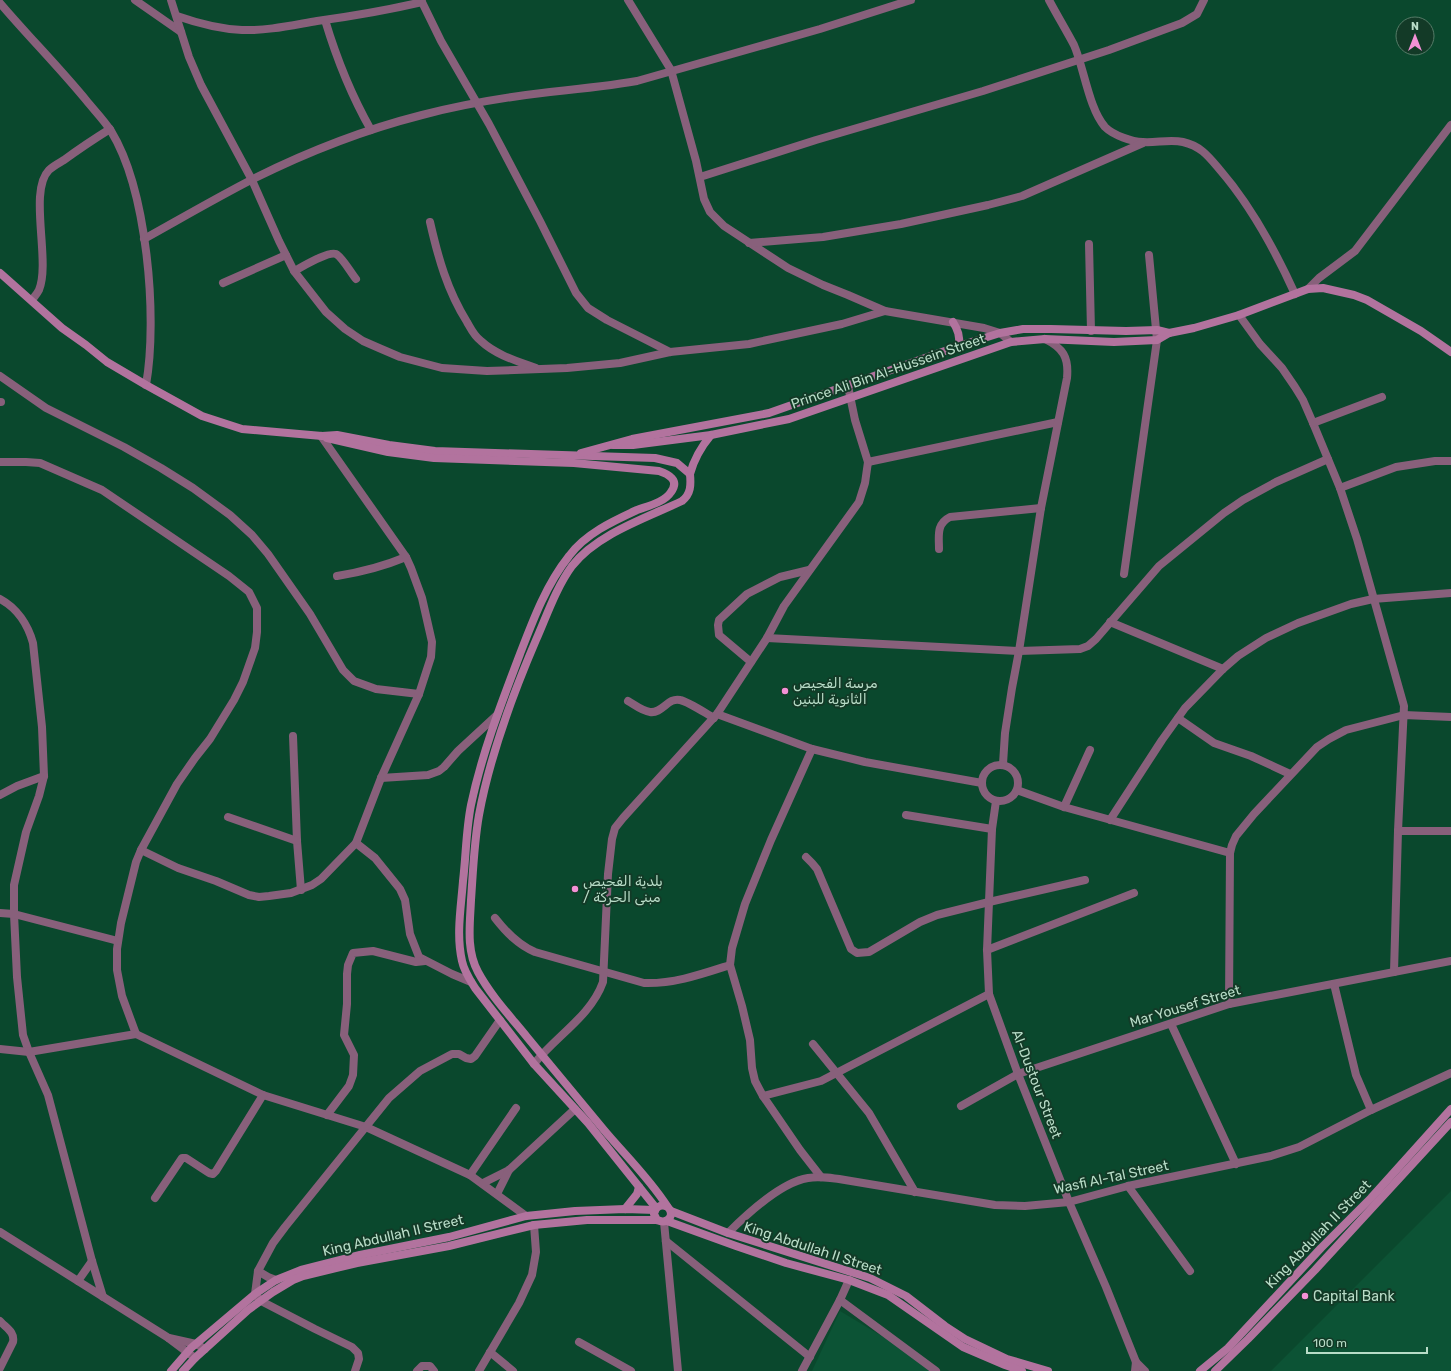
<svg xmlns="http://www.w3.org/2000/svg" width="1451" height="1371" font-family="Rubik,Cairo,sans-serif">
  <rect width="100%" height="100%" fill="#0a482d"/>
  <g fill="#0c5335">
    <polygon points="1451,1191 1451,1371 1271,1371"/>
    <polygon points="840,1311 940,1371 812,1371"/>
  </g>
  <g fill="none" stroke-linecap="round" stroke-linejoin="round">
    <g stroke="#88607b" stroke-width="8">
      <polyline points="135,0 181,32"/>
      <polyline points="171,0 189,57 201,85 252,180 279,241 294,271 326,312 345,329 363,341 379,348 400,357 442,368 487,371 567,368 620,363 670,352 749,344 842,324 885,311"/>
      <polyline points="421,0 441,41 489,124 540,221 576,293 588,308 607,320 670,352"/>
      <polyline points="628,0 671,70 696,161 704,199 710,212 724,226 788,268 823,285 848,295 885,311 984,328 1000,333 1011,342"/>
      <path d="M1049,0c8,15 17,30 25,45 10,23 15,64 31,82 8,8 27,15 38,15 13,1 27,-3 40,0 18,4 26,15 37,28 32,37 55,80 75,124"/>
      <path d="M0,3c28,33 59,64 86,97 8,10 18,20 25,31 36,59 47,186 35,254"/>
      <path d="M177,16c20,7 43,13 65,14 25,1 51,-5 75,-9 36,-5 71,-11 105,-19"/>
      <path d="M325,20c12,40 25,73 46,110"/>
      <polyline points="700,177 816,140 983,91 1109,50 1182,23 1197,14 1204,0"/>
      <path d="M430,222c8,35 17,68 37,100 4,7 7,14 14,19 15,14 36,20 55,27"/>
      <path d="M144,239c36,-20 72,-41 109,-60 54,-27 110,-49 169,-64 42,-11 85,-18 128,-23 29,-3 58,-6 87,-11l183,-52 91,-29"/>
      <polyline points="749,243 823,237 901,224 988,205 1022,196 1143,143"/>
      <polyline points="1089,244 1091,331"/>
      <path d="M294,271c8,-4 34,-20 42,-17 6,3 15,19 20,25"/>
      <polyline points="223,283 286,255"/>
      <polyline points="1308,289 1319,278 1355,251 1451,125"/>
      <path d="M32,300c2,-3 5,-6 7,-10 12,-29 -11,-99 10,-120 4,-4 10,-7 15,-10 15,-11 30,-21 46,-31"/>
      <polyline points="1239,315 1260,344 1282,368 1295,387 1303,400 1313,423 1340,488 1357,539 1404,706 1398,831 1394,972"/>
      <polyline points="0,376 46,408 124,447 161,468 193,488 230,515 252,535 268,554 310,614 343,670 354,681 376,689 419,694"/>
      <polyline points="0,402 1,402"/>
      <polyline points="1313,423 1382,397"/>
      <polyline points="0,462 26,462 40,463 102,490 229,576 249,592 257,608 257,632 255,648 243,682 234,700 210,739 195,758 177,784 141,850 136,862 121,923 117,949 117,970 122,996 136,1034 263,1095 366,1127 470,1175 526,1216"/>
      <polyline points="868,462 1058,422"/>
      <polyline points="1340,488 1396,467 1435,461 1451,461"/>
      <path d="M939,549c0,-13 -3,-25 11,-32l91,-9"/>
      <polyline points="1124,574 1157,340 1149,255"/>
      <path d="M337,576c25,-4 45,-9 69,-19"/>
      <path d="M0,599c17,9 28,26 33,44l9,84 2,49 -5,20 -13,36 -12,53v29l3,63 6,58 6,17 19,43 44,166 11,36"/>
      <polyline points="1110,622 1223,669"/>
      <polyline points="767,638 1019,651 1080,649 1088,646 1096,639 1159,566 1224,513 1243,500 1276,482 1328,459"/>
      <polyline points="751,662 719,635 718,625 719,620 747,594 780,577 809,570"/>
      <path d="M628,701c7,4 14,10 22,11 12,2 18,-15 30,-12 9,2 25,13 34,18"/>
      <polyline points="717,714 812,749 865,762 982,783"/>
      <polyline points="1178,718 1214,743 1251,756 1290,774"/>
      <polyline points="293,736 297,841 301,890"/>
      <polyline points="812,749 771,840 745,904 732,948 730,965 742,1006 750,1040 752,1068 755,1081 763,1096 800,1150 821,1177"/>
      <path d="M1003,764l2,-31 7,-45 7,-37 22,-143 26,-130c2,-21 -4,-30 -22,-39"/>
      <circle cx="1000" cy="783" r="18"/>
      <polyline points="381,778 428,775 439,771 444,767 458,751 497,715"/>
      <polyline points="1017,790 1064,807 1230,853"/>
      <polyline points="0,795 17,786 44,776"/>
      <polyline points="996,801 992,829 987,950 989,994 1018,1074 1069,1202 1106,1287 1136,1362 1135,1371"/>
      <polyline points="1064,807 1090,750"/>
      <polyline points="906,815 992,829"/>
      <polyline points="228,817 297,841"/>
      <polyline points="1110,820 1162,740 1185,708 1223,669 1238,656 1266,638 1298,623 1351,604 1373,599 1451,593"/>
      <polyline points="1398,831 1451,831"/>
      <polyline points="356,843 375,858 400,889 405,900 410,934 419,957 452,974 471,982"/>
      <polyline points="141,850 178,868 216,881 249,895 259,897 269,896 291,893 312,885 321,879 356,843 381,778 419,694 431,657 432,642 422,598 411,568 406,557 321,436"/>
      <polyline points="806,857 812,863 817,869 851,949 857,953 869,952 920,922 937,915 989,902 1085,880"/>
      <polyline points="0,913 14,914 118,941"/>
      <path d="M495,918c11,14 23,27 40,34l109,31c30,1 58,-9 86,-18"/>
      <polyline points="987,950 1134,893"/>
      <polyline points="1334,984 1356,1075 1371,1110"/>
      <polyline points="1229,1004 1230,853 1232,845 1236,836 1254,814 1317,747 1329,739 1346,730 1404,715 1451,717"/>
      <polyline points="1171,1024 1236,1164"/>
      <polyline points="813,1044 869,1113 915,1192"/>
      <polyline points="0,1049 29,1052 136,1034"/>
      <path d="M534,1064c22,-28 57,-48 69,-82l5,-108 4,-35 3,-11 8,-10 94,-104 50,-76 17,-32 75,-104 6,-19 3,-21 -13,-42 -7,-34"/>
      <polyline points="763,1096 821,1081 989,994"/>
      <polyline points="961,1106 1018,1074 1229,1004 1451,961"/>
      <polyline points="327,1115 349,1086 353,1075 354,1055 344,1035 347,1004 347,974 348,965 353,953 373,951 416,962 425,961"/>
      <polyline points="470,1175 516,1108"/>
      <polyline points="483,1183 509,1170 575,1109"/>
      <polyline points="1128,1186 1190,1271"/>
      <polyline points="497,1194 509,1170"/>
      <polyline points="155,1198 182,1158 186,1158 209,1173 213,1174 216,1171 263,1095"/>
      <polyline points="664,1222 678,1371"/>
      <polyline points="0,1232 167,1337 195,1358"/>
      <path d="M728,1233c19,-19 54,-51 80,-55 13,-2 25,0 37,2l150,25 30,1 44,-4 59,-16 143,-30 28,-9 72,-37 80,-37"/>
      <polyline points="666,1241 810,1357"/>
      <polyline points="258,1271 268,1277 276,1280"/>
      <polyline points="78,1281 92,1261"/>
      <polyline points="840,1300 936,1371"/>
      <path d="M0,1321c6,7 15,11 13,21l-13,26"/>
      <polyline points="169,1338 196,1344 205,1349"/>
      <polyline points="579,1342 631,1371"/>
      <polyline points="490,1352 513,1371"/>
      <polyline points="1136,1362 1145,1371"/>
      <polyline points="355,1371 359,1359 358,1353 352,1347 315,1329 261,1301 255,1294 258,1271 273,1243 285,1227 389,1098 420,1071 452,1054 459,1054 466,1058 471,1059 475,1056 500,1020"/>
      <polyline points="417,1371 422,1366 430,1366 434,1371"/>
      <polyline points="479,1371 519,1303 532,1275 536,1252 534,1225"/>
      <polyline points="802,1371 840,1300 849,1280"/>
    </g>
    <g stroke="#b2739e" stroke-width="8">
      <path d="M0,273l62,55 24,17 21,17 39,23 56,31 40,13 80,7 15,-1 52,10 46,6 220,7 22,5 13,11c1,11 1,20 -8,27 -36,17 -85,33 -110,65 -16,22 -25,49 -36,74 -24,56 -46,115 -57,175 -5,28 -6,57 -8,85 -1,24 -5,50 7,72 13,24 32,44 49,65 26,31 51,62 77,93 21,25 45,48 63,76"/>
      <path d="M953,322c5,8 7,14 6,24"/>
      <path d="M327,438l61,14 46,6 140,5 85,8c9,3 21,9 12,21 -6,10 -23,14 -34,18 -24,11 -52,24 -68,46 -23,29 -36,64 -49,98 -19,50 -38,99 -49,151 -5,25 -5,51 -8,76 -2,26 -7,54 -1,80 2,10 8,19 13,27l59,76 54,59 68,85"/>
      <polyline points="613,445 633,445 711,435 789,419 1011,342 1045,339 1114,342 1157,340 1169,333 1194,328 1239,315 1308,289 1323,288 1354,295 1367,300 1421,331 1451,352"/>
      <polyline points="581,453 632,439 769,413 959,346 1000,333 1023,329 1051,329 1126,331 1157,330 1169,333"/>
      <path d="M690,474c4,-15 11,-27 21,-39"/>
      <polyline points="625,1209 637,1194 639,1187"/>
      <polyline points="671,1211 728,1233 870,1278 906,1296 945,1326 965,1339 1007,1359 1048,1371"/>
      <polyline points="667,1221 736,1246 786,1263 849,1280 888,1295 963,1347 1005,1365 1022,1371"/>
      <polyline points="171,1371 191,1348 255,1294 276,1280 301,1270 360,1255 449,1237 526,1216 575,1211 625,1209 655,1210"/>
      <path d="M183,1371l12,-13 53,-48 25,-18 20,-12 10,-4 54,-13 92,-17 85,-21 53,-5h70c7,3 12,1 14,-5 0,-12 -15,-13 -17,-1l3,6"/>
      <polyline points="1200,1371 1228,1348 1321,1248 1371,1198 1451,1109"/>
      <polyline points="1215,1371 1248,1339 1315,1270 1451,1122"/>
    </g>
  </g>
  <g fill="#f391d6" stroke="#133a27" stroke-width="1.5">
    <circle cx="785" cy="691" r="4"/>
    <circle cx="575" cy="889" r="4"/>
    <circle cx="1305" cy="1296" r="4"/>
  </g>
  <g text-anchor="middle" stroke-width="4" stroke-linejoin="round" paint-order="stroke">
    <g font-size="14" fill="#b8dcc7" stroke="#133a27">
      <text transform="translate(888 371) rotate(-19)" y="5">Prince Ali Bin Al-Hussein Street</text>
      <text transform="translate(1185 1006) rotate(-17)" y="5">Mar Yousef Street</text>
      <text transform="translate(1037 1084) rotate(69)" y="5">Al-Dustour Street</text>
      <text transform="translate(1111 1177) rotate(-12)" y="5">Wasfi Al-Tal Street</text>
      <text transform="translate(1318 1234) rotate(-46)" y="5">King Abdullah II Street</text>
      <text transform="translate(393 1235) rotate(-13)" y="5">King Abdullah II Street</text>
      <text transform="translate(813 1248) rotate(18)" y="5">King Abdullah II Street</text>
    </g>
    <g font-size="14" fill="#b8dcc7" stroke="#133a27" text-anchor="start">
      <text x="793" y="688">مرسة الفحيص<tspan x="793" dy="16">الثانوية للبنين</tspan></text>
      <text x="583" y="886">بلدية الفحيص<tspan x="583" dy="16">/ مبنى الحركة</tspan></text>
      <text x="1313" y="1301">Capital Bank</text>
    </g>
  </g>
  <g transform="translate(1415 36)"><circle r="19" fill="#133a27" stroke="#557b67"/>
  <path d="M0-3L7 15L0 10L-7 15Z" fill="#f391d6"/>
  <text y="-6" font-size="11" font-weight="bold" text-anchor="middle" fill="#b8dcc7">N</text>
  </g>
  <path d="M1307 1347v6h120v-6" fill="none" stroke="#b8dcc7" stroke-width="2"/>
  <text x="1313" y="1347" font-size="12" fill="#b8dcc7" stroke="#133a27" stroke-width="3" paint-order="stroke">100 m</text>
</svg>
